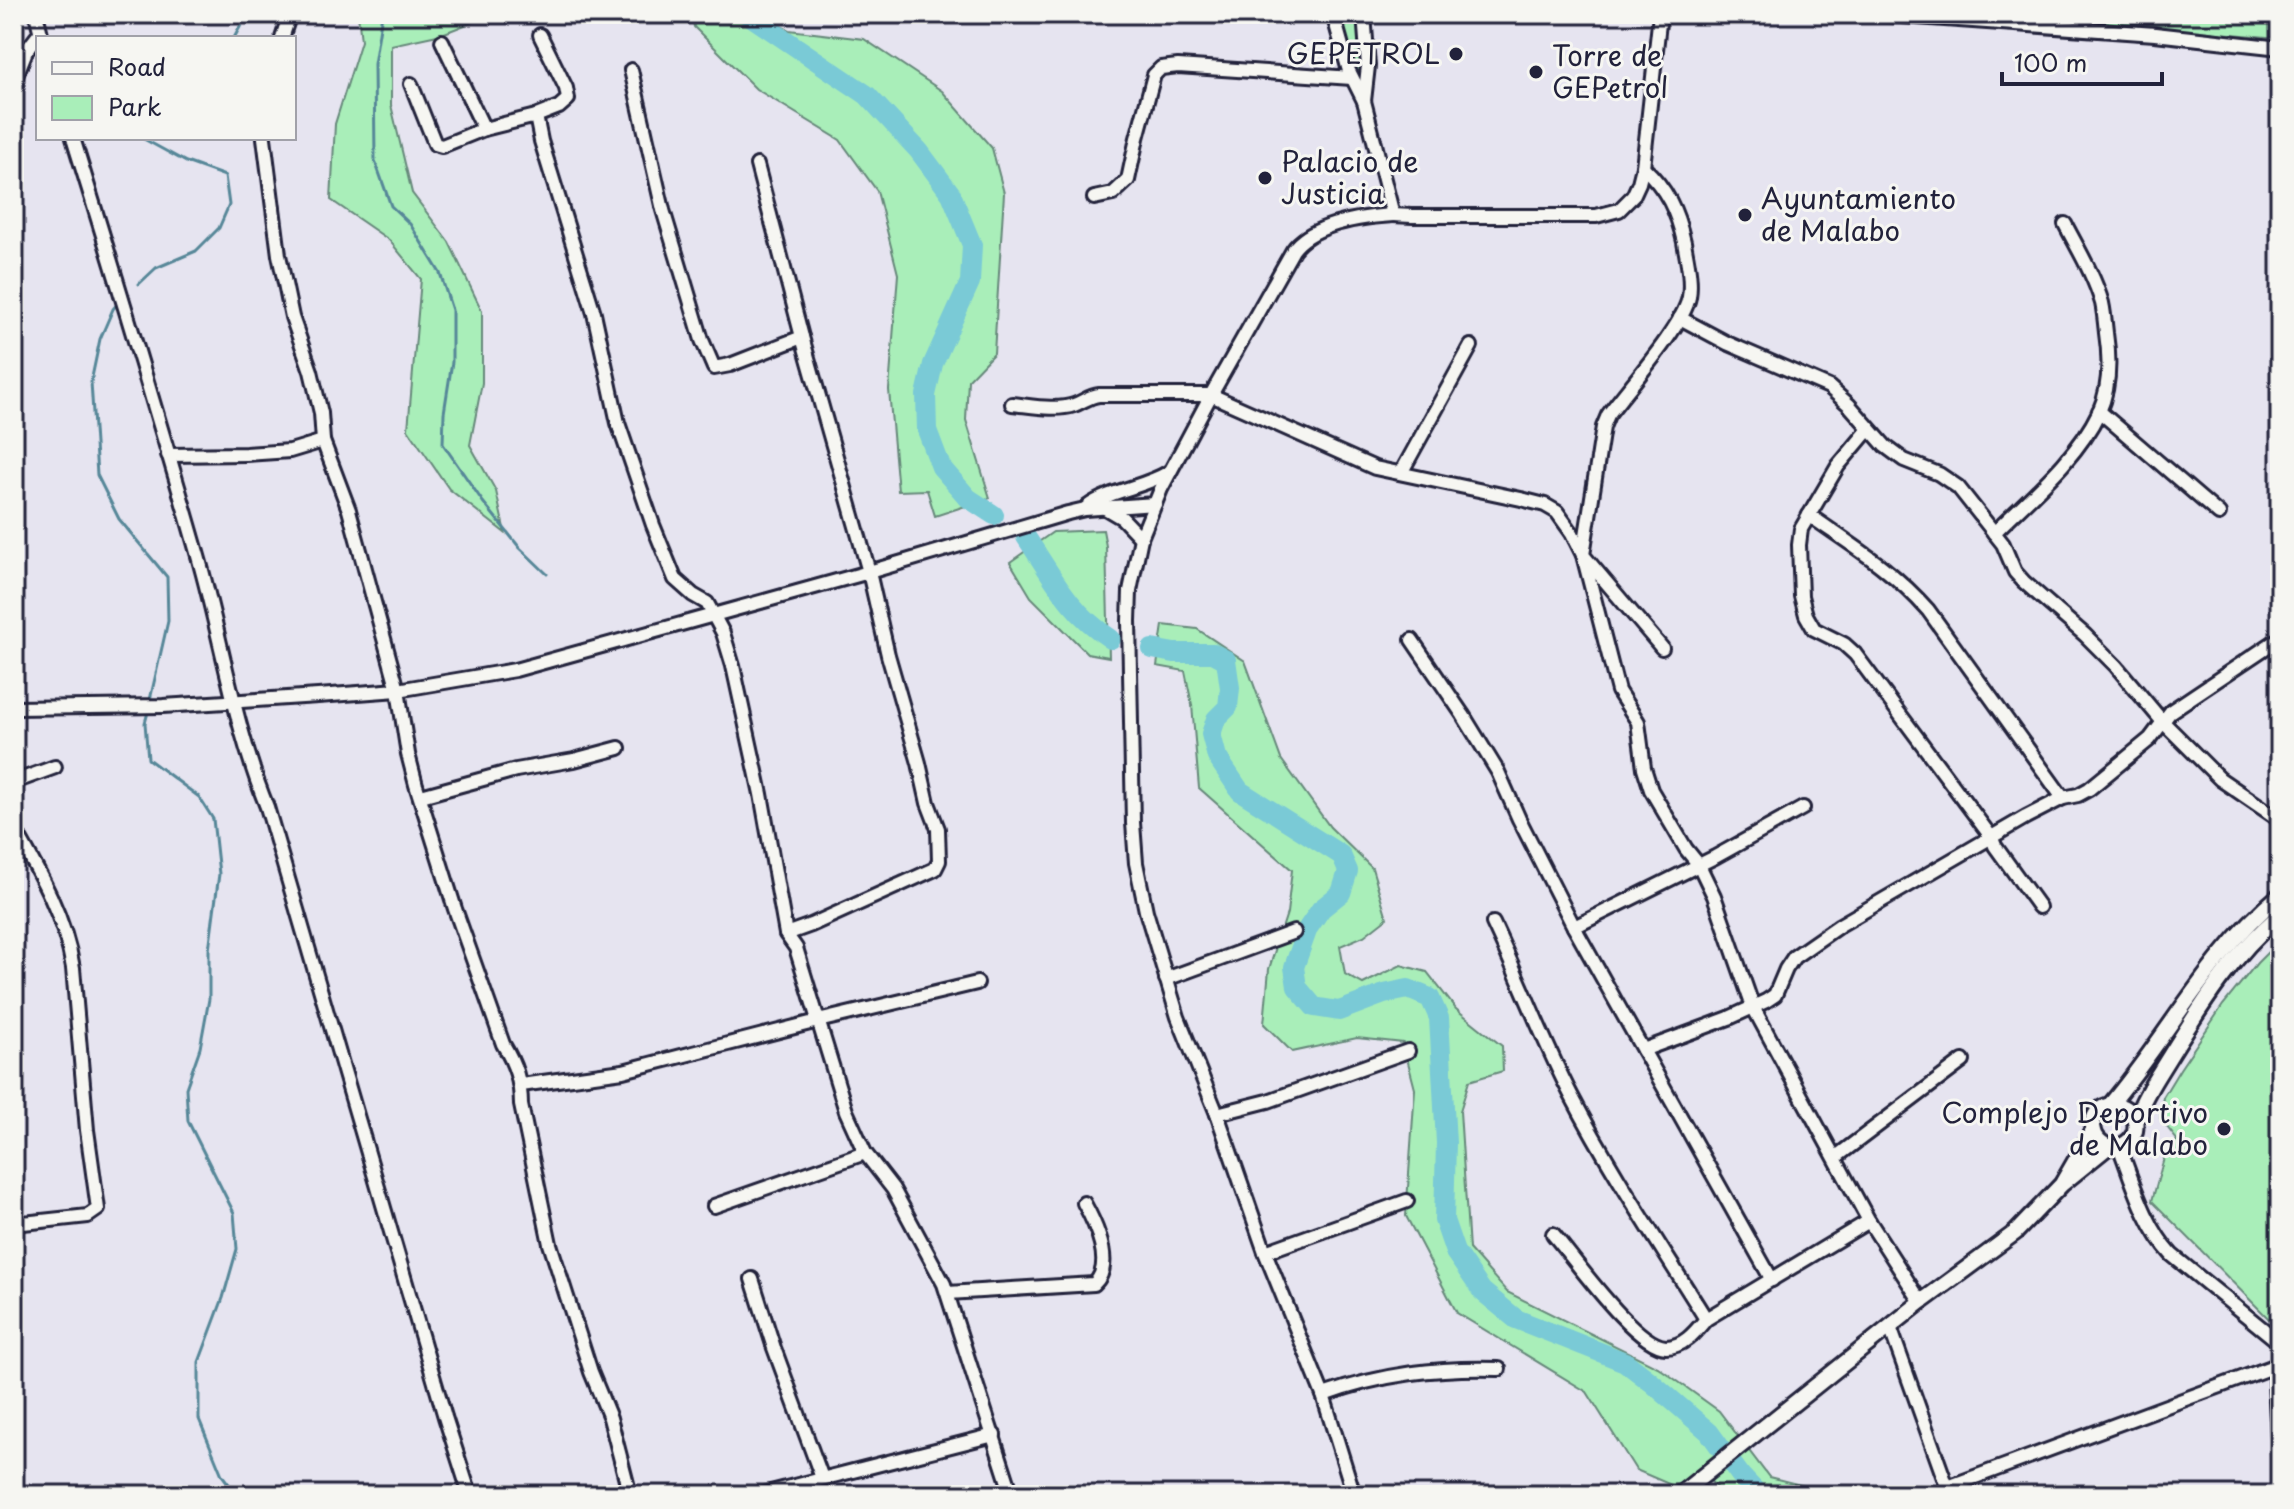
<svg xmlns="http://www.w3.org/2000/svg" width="2294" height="1509" font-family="'Playpen Sans',sans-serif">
  <rect width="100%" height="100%" fill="#e6e4f0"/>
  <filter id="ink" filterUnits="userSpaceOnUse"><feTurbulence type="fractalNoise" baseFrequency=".0125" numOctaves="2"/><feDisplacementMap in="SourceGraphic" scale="16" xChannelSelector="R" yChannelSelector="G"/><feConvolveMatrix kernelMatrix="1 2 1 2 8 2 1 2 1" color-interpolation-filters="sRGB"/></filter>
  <g filter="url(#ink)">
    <g fill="#a9eeb9" stroke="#66887a" stroke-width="2">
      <polygon points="358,14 493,14 442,34 391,45 391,105 412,193 449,242 482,311 482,383 470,445 496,491 505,533 449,489 408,429 421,279 389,240 331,200 335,124 361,41"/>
      <polygon points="692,14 756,14 789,30 864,39 942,91 992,148 1004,193 994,353 968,380 966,420 990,498 935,516 927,490 898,491 889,390 898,274 877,191 840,140 756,89 694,27"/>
      <polygon points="1341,14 1361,14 1365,64 1362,81 1351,59"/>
      <polygon points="1982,14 2280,14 2280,38"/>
      <polygon points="1103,530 1106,546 1109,657 1087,653 1031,597 1010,562 1053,532"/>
      <polygon points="1163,625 1197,629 1245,661 1281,759 1330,827 1372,868 1387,918 1364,936 1340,946 1345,974 1363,984 1401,965 1427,972 1456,1009 1502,1046 1503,1071 1469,1081 1460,1111 1469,1249 1507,1292 1658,1367 1719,1411 1769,1477 1809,1487 1813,1495 1722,1495 1704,1473 1685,1491 1636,1470 1587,1392 1457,1313 1406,1216 1415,1089 1403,1043 1357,1038 1292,1052 1264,1024 1269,969 1287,913 1292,870 1199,788 1192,705 1185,671 1157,666"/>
      <polygon points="2280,940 2280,1330 2152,1201 2164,1158 2177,1140 2160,1118 2163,1097 2180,1069 2223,1005 2257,963"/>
    </g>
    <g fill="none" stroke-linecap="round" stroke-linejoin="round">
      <g stroke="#578798" stroke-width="3">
        <polyline points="382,14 374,64 375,161 391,206 410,224 440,273 452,310 452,362 444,413 443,444 483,502 520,548 547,574"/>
        <polyline points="234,38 247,14"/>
        <polyline points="139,284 156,268 196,251 219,228 229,205 225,176 186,162 142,138"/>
        <polyline points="119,302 113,309 100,339 91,382 97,475 119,519 167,577 168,621 150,700"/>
        <polyline points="148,712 145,723 148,759 199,797 213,819 219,874 209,950 209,999 200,1048 186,1088 188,1121 234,1213 237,1249 223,1298 199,1362 199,1419 222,1475 237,1495"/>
      </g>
      <g stroke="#7acad6" stroke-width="20">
        <polyline points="747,14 867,95 919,151 951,194 972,245 970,282 933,364 926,395 927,430 941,467 968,498 994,515"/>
        <path d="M1026,537c26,39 44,76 85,102"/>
        <polyline points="1152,649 1174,653 1213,653 1226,660 1230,688 1228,707 1216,719 1211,734 1217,757 1240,791 1341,855 1348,871 1341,893 1321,909 1308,928 1294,967 1297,987 1314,1007 1339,1011 1384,994 1408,989 1430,998 1439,1018 1446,1143 1444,1220 1455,1252 1482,1291 1516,1319 1625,1362 1651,1382 1709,1432 1741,1476 1759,1495"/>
      </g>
      <g stroke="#22223b" stroke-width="18">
        <g id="minor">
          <polyline points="36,14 42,38"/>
          <polyline points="1333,14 1349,71 1364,101 1393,215 1412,216 1596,216 1619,210 1633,196 1639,183 1643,167 1660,14"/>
          <polyline points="1874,14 2155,34 2280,48"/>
          <polyline points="282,38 290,14"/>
          <polyline points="442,41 484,129"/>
          <polyline points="631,70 663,210 702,340 714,368 730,365 802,337 869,572 888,655 919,763 928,803 938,829 939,861 935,869 811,925 786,934"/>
          <polyline points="14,81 26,51 40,33"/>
          <polyline points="411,84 435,144 442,146 484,129 536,116 541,141 594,313 618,423 653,525 675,579 693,595 707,603 723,633 733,666 761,794 786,934 796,948 846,1111 865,1153 893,1189 944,1284 1012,1495"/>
          <polyline points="1364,101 1368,66 1364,14"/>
          <polyline points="536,116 559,107 568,99 566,88 540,35"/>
          <path d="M73,138c43,139 85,278 125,418 24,84 36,170 69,251l178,610 25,78"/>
          <path d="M264,138l15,117 13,62 19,54 10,42 2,28 26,69 49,180 10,64 8,31 39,124 48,135c12,20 18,37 18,61l29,139 41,128 19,46 20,77"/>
          <polyline points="757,165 802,337"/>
          <path d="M1643,167c24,22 34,44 41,75 3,18 8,37 5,55 -5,28 -62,92 -81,118l-5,12 -20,128 79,93"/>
          <polyline points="1094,198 1113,194 1128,180 1137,138 1154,75 1161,68 1178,66 1352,78"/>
          <polyline points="1680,318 1727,343 1829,387 1849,405 1885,446 1904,460 1939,474 1958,487 2003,544 2015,572 2024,582 2085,635 2116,666 2162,721 2220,779 2280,820"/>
          <path d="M1012,404c20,2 44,7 62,1 9,-3 15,-9 25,-10h112l164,73 146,31 24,6 12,7 15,21 11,22 35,136 20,31 6,46 7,22 35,59 13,16 15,31 39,111 116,214 52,81"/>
          <polyline points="2099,411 2219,514"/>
          <polyline points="1869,429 1838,466 1801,529 1799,545 1801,596 1806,615 1814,629 1844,644 1855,654 1992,838 1995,846 2039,907"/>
          <polyline points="168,455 246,454 290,451 323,441"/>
          <polyline points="1401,473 1471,346"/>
          <path d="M1087,507c25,-18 56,-19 82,-35"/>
          <polyline points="1105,508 1122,518 1141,538"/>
          <path d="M1809,515c44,31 83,54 119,95l135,188"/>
          <path d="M1994,533c37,-37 82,-73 105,-121 11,-24 11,-53 7,-79 -1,-10 -2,-21 -4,-30 -8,-28 -24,-54 -37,-79"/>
          <polyline points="1412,640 1463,715 1498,772 1519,819 1574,927 1772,1280"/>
          <polyline points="14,708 163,706 318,696 398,690 515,670 869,572 1068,513 1085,509 1155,504"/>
          <polyline points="14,782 55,767"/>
          <polyline points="421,796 516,770 574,760 619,748"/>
          <path d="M14,828c25,44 51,89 59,140l14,162 11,79 -10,7 -74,8"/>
          <path d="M1493,923c27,57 49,116 78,172 40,77 89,150 135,224"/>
          <polyline points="1574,927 1715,857 1803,808"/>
          <polyline points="1166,979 1294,932"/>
          <polyline points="1643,1050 1729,1018 1766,1001 1775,995 1786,969 1794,957 1840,925 2026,817 2063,798 2078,795 2089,789 2150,739 2171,711 2280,638"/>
          <polyline points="521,1085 623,1071 818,1021 977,983"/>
          <polyline points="1217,1114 1268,1101 1408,1051"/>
          <path d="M2119,1146c14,36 26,80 53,109l108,88"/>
          <polyline points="1836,1157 1963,1061"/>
          <polyline points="714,1206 865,1153"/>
          <path d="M1553,1234c21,24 82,112 113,113 18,0 30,-16 40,-28l163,-98"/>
          <polyline points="1265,1252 1407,1201"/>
          <polyline points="752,1279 774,1348 822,1478"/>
          <path d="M948,1293l146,-9c21,-19 1,-61 -10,-81"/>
          <polyline points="1890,1327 1950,1495"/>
          <polyline points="2280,1360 2275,1382 2280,1478"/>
          <path d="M1323,1395c59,-21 114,-28 176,-26"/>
          <polyline points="1948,1487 2277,1365"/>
          <polyline points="759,1495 994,1435"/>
          <path d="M1354,1495l-31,-100 -58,-143 -48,-138 -39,-97 -32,-106 -10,-48 -3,-40 -4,-202 1,-30 11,-53 20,-49 50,-94 82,-145c20,-27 69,-33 100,-35"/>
        </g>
      </g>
      <g stroke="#22223b" stroke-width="20">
        <g id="major">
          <path d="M2110,1105c59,-70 99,-151 170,-210"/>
          <path d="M2135,1121c-11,-28 -49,-16 -41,10 1,6 6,11 11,14 12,5 26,-1 30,-14 1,-4 0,-8 1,-12 4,-14 14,-31 22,-44 35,-56 70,-117 122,-160"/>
          <polyline points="2063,1182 2093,1130"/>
          <polyline points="1679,1495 1921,1302 2016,1232 2062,1184 2109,1146"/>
        </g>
      </g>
      <use href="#minor" stroke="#f6f6f2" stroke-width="12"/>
      <use href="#major" stroke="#f6f6f2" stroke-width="14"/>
    </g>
  </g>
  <g fill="#22223b" stroke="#f6f6f2" stroke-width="3">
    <circle cx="1456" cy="54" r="8"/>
    <circle cx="1536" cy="72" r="8"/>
    <circle cx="1265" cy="178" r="8"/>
    <circle cx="1745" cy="215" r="8"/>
    <circle cx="2224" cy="1129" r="8"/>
  </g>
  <g text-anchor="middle" stroke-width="6" stroke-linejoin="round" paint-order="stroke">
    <g font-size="28" fill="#22223b" stroke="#f6f6f2" text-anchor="start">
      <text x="1440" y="64" text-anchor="end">GEPETROL</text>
      <text x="1552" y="66">Torre de<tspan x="1552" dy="32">GEPetrol</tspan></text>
      <text x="1281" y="172">Palacio de<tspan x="1281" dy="32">Justicia</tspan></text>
      <text x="1761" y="209">Ayuntamiento<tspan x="1761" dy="32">de Malabo</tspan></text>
      <text x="2208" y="1123" text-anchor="end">Complejo Deportivo<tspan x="2208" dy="32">de Malabo</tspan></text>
    </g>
  </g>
  <rect width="2294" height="1509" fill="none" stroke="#f6f6f2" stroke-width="48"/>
  <rect x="24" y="24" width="2246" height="1461" fill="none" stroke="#22223b" stroke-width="3" filter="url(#ink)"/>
  <rect x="36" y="36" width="260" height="104" fill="#f6f6f2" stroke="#a1a1a9" stroke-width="2"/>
  <rect x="52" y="62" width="40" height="12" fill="#f6f6f2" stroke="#a1a1a9" stroke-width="2"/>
  <text x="108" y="76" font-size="24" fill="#22223b">Road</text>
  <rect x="52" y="96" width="40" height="24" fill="#a9eeb9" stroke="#a1a1a9" stroke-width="2"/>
  <text x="108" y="116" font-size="24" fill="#22223b">Park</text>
  <path d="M2002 72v12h160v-12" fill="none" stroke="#22223b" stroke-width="4"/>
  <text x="2014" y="72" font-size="24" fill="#22223b" stroke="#f6f6f2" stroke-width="6" paint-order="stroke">100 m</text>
</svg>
